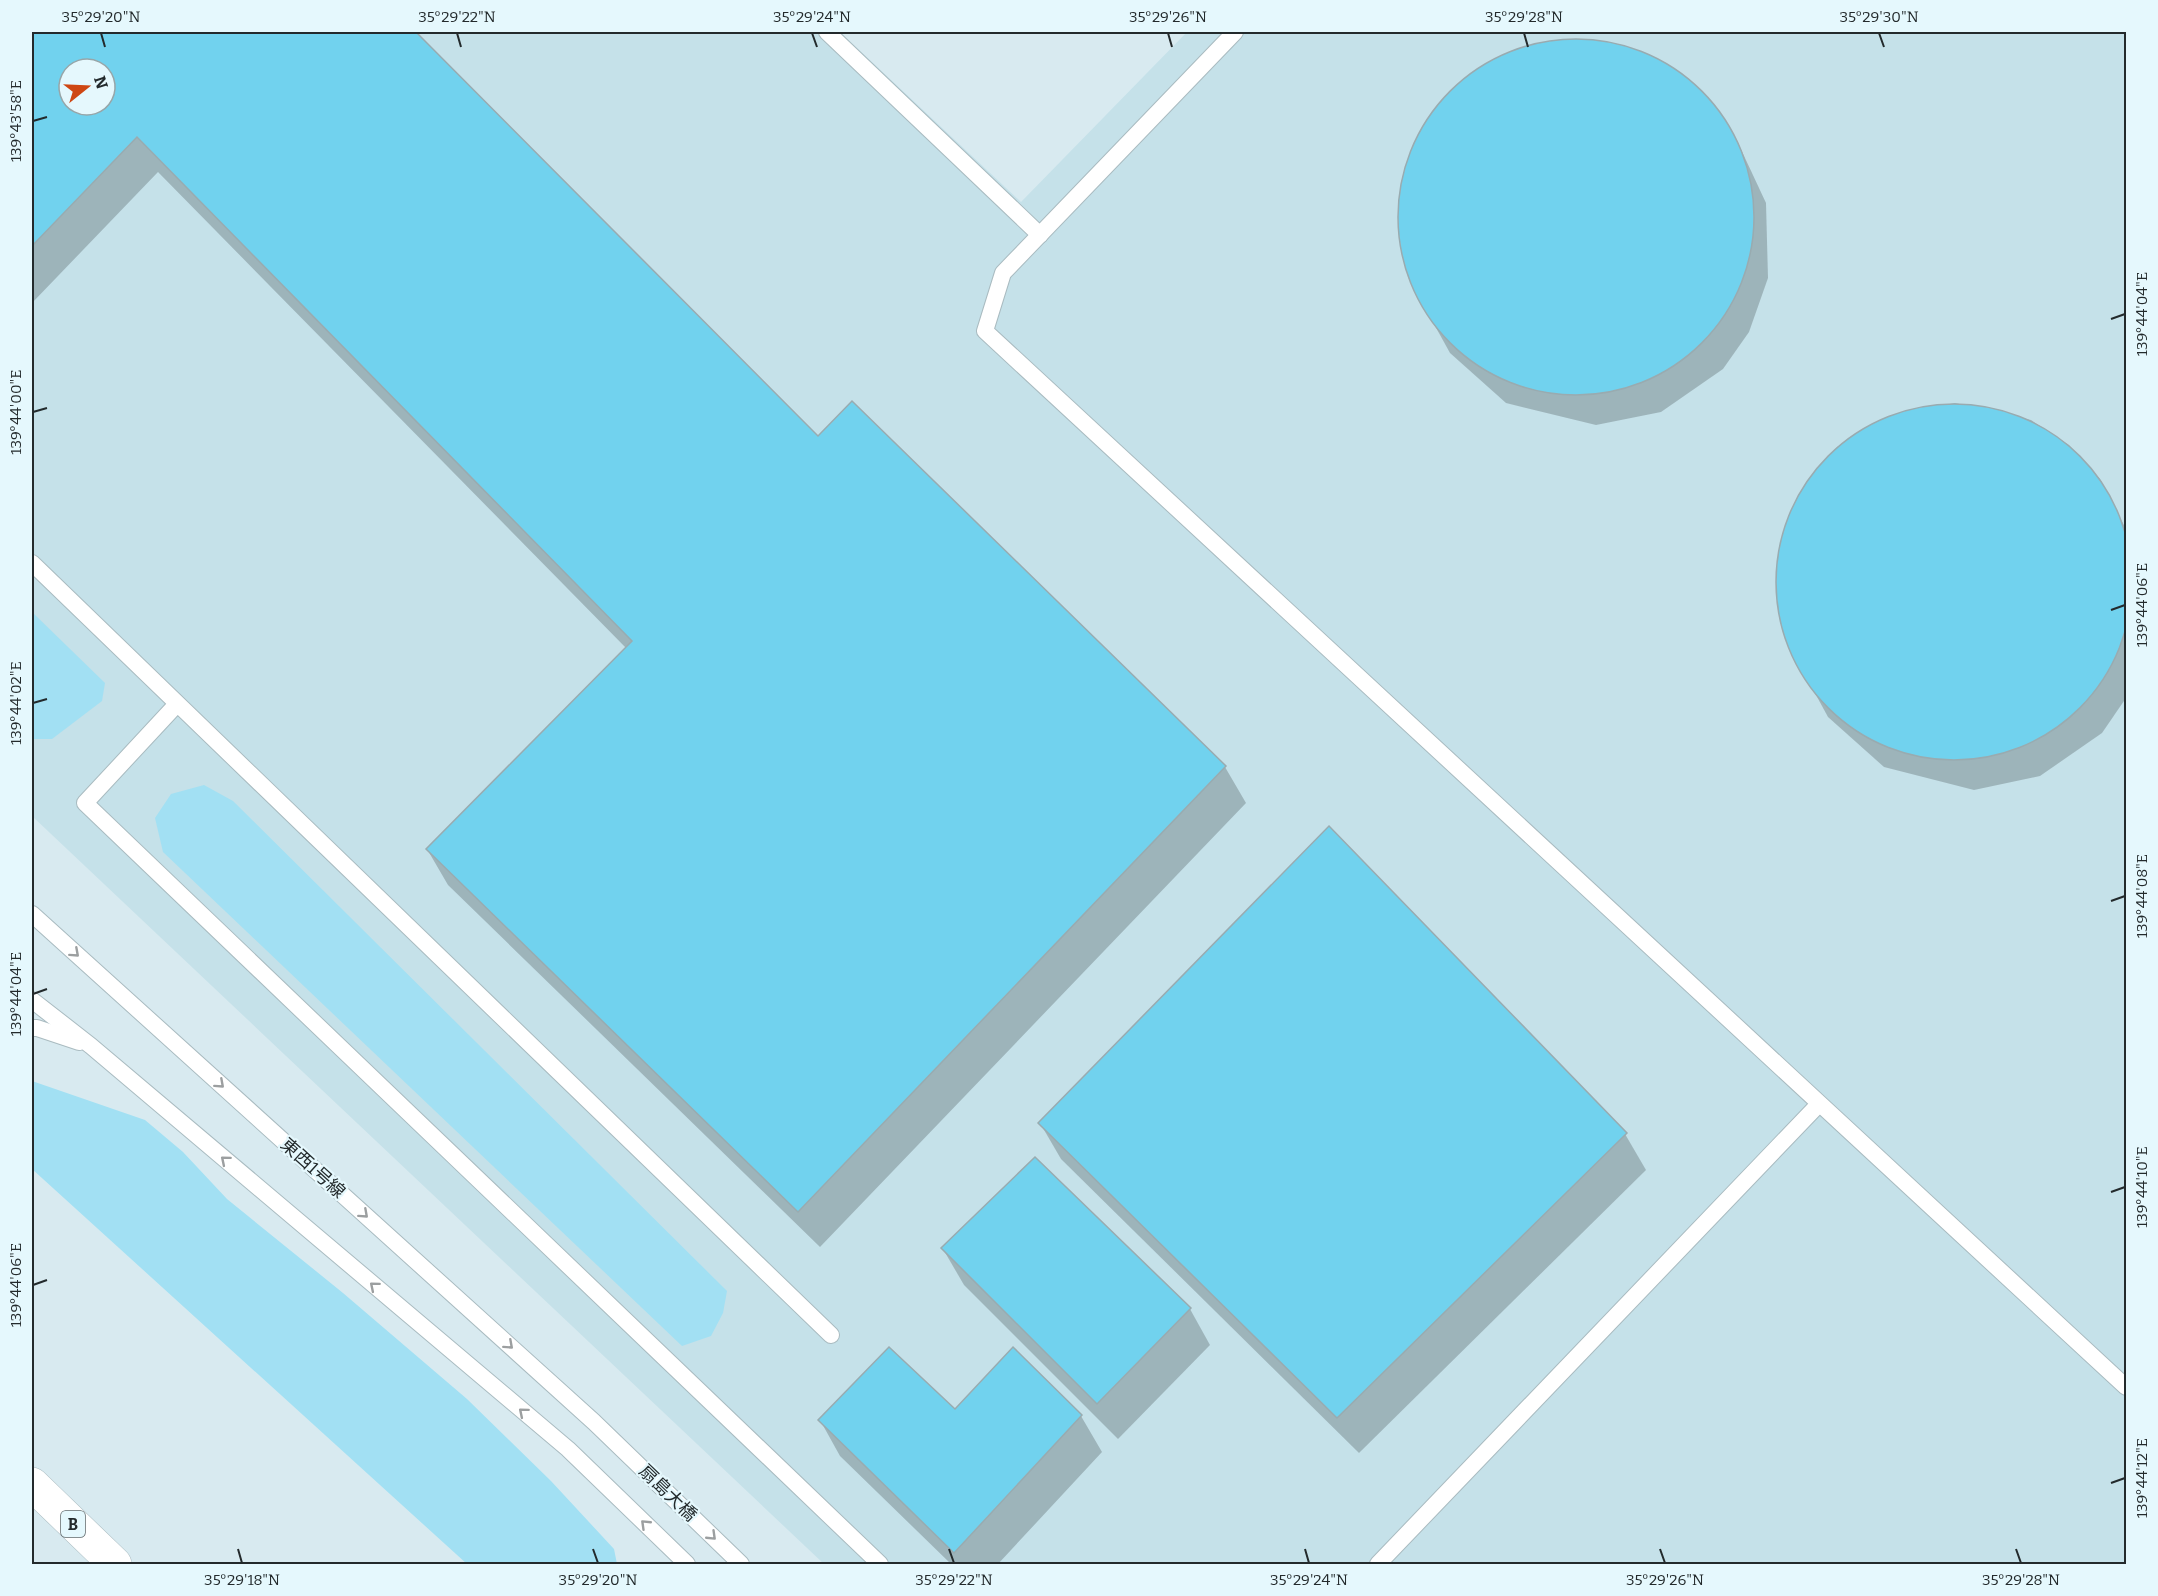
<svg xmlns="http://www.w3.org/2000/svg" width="2158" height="1596" font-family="Bitter,'Noto Sans JP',serif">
  <rect width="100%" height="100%" fill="#d8eaf0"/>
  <path fill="#c5e1e9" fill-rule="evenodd" d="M32,32h808l181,170 166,-170h939v1532h-1302l-792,-748zM69,69h36v36h-36z"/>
  <g fill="#a2e0f3">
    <polygon points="32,612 105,683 102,701 52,739 32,739"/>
    <polygon points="204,785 233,801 727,1291 723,1313 711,1336 682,1346 163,852 155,818 171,794"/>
    <polygon points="32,1081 145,1120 183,1152 227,1199 343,1293 467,1399 551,1481 614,1549 617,1564 467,1564 32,1169"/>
  </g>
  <g fill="#0003" fill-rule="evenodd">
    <path d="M32,32h382l404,406 34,-35 373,364 21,36 -426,444 -372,-362 -21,-36 199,-201 -468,-476 -126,131zM69,69h36v36h-36z"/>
    <polygon points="1577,39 1652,56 1690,80 1721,114 1738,143 1766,203 1768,278 1749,332 1723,369 1661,412 1596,425 1506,403 1450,353 1408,277 1398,203 1419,133 1459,83 1509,52"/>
    <polygon points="1955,403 2031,420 2069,445 2100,479 2126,529 2126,698 2102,733 2040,776 1974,790 1884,767 1828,717 1786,640 1777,568 1797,498 1837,447 1887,417"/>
    <polygon points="1040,1123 1625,1134 1646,1170 1359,1453 1061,1159"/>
    <polygon points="943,1249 1190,1309 1210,1345 1118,1439 964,1285"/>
    <polygon points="1013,1349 1081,1416 1102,1452 998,1564 951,1564 840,1456 820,1420 955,1412"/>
  </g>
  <g fill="#71d2ee" stroke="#99abb0" stroke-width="1.5" fill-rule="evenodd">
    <path d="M32,32h384l402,404 34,-35 374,365 -428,446 -372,-363 206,-208 -495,-504 -105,109zM69,69h36v36h-36z"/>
    <circle cx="1576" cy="217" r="178"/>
    <circle cx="1954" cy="582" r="178"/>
    <polygon points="1329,826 1627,1133 1337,1418 1038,1123"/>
    <polygon points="1035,1157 1191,1308 1097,1404 941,1248"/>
    <polygon points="889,1347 955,1409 1013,1347 1082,1415 954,1553 818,1420"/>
  </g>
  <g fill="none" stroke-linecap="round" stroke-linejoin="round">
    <g stroke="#a9bbc0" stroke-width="18">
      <g id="lane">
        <polyline points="827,32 1040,235"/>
        <polyline points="1235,32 1003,273 985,331 2126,1387"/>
        <polyline points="32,563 831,1335"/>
        <polyline points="177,704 85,803 880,1564"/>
        <polyline points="32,914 594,1422 741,1564"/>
        <polyline points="32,1000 91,1046 568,1449 687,1564"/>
        <polyline points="32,1028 37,1028 79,1042"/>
        <polyline points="1378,1564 1819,1104"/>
      </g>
    </g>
    <g stroke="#a9bbc0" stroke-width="34">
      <polyline id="highway" points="32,1484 115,1564"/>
    </g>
    <use href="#lane" stroke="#fff" stroke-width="16"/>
    <use href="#highway" stroke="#fff" stroke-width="33"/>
  </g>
  <defs><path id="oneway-chevron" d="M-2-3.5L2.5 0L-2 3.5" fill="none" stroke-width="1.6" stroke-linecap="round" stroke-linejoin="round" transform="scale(1.5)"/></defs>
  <g stroke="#9c9fa0">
    <use href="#oneway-chevron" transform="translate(75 953) rotate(42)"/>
    <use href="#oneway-chevron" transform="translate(220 1084) rotate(42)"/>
    <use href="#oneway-chevron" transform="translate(225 1160) rotate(-140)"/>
    <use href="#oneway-chevron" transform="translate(364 1214) rotate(42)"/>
    <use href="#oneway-chevron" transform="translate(374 1286) rotate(-140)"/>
    <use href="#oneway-chevron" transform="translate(509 1345) rotate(42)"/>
    <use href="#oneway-chevron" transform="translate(523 1412) rotate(-140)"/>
    <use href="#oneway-chevron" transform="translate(645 1524) rotate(-136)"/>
    <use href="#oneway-chevron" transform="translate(712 1536) rotate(44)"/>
  </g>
  <path fill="none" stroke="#232a2c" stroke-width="2" d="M101,33l4,14M457,33l4,14M812,33l5,14M1168,33l4,14M1524,33l4,14M1879,33l5,14M33,121l14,-4M2111,319l14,-5M33,412l14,-4M2111,610l14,-5M33,703l14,-4M2111,901l14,-5M33,994l14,-5M2111,1192l14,-5M33,1285l14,-5M2111,1483l14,-5M238,1549l4,14M593,1549l5,14M949,1549l5,14M1305,1549l4,14M1660,1549l5,14M2016,1549l5,14"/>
  <g text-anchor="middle" stroke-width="4.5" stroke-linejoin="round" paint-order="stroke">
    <rect fill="#e5f8fd" stroke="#5d686b" stroke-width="1.5" x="61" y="1511" width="24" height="26" rx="4.5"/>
    <g font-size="16" font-weight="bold" fill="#232a2c">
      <text x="73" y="1530">B</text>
    </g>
    <g font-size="18" fill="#232a2c" stroke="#e5f8fd">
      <text transform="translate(313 1168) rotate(42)" y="6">東西1号線</text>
      <text transform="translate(668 1493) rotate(44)" y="6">扇島大橋</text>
    </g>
  </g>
  <rect width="2158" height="1596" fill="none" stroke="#e5f8fd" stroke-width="66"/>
  <g transform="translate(87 87) rotate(72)"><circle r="28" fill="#e5f8fd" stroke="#97a6a9" stroke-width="1.5"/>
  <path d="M0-4.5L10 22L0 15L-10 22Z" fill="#ce4713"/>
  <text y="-9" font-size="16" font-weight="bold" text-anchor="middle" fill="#232a2c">N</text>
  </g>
  <rect x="33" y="33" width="2092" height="1530" fill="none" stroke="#232a2c" stroke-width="2"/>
  <g font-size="15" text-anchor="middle" fill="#232a2c">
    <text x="101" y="22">35°29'20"N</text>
    <text x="457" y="22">35°29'22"N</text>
    <text x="812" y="22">35°29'24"N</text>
    <text x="1168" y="22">35°29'26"N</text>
    <text x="1524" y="22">35°29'28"N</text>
    <text x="1879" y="22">35°29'30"N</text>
    <text transform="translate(16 121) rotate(-90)" y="5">139°43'58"E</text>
    <text transform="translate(2142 314) rotate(-90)" y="5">139°44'04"E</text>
    <text transform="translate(16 412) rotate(-90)" y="5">139°44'00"E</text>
    <text transform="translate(2142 605) rotate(-90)" y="5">139°44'06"E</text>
    <text transform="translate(16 703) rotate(-90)" y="5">139°44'02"E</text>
    <text transform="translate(2142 896) rotate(-90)" y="5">139°44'08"E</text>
    <text transform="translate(16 994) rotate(-90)" y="5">139°44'04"E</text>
    <text transform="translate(2142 1187) rotate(-90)" y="5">139°44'10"E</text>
    <text transform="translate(16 1285) rotate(-90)" y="5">139°44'06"E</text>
    <text transform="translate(2142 1478) rotate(-90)" y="5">139°44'12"E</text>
    <text x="242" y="1585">35°29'18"N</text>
    <text x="598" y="1585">35°29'20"N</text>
    <text x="954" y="1585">35°29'22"N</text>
    <text x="1309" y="1585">35°29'24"N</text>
    <text x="1665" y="1585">35°29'26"N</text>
    <text x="2021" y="1585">35°29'28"N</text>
  </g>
</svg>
